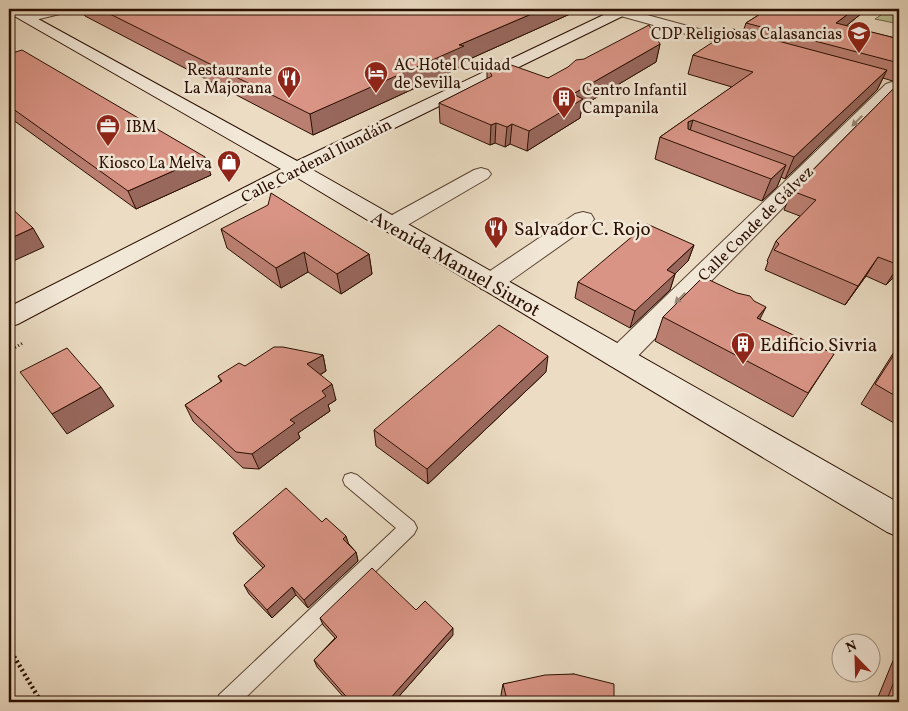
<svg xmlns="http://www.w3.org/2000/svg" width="908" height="711" font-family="Vollkorn,serif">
  <rect width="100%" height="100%" fill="#ebdcc3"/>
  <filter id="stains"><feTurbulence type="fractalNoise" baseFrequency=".004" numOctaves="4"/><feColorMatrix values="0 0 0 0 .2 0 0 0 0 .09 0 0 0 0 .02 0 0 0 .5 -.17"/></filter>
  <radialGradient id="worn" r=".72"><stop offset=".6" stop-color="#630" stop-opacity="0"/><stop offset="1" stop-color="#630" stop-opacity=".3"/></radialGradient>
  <polygon fill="#bbbf92" stroke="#726649" points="890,9 899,9 899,24 875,19"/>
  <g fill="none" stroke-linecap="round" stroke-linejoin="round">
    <g stroke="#5a4231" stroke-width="2">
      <polygon id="lane" points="351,473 357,475 414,522 417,528 414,534 241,702 216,702 219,695 396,528 345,485 343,480 345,475"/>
    </g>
    <g stroke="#5a4231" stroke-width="2">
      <g id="street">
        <polygon points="48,9 70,9 68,12 27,22 20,18 22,15"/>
        <polygon points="605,9 625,9 758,45 760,48 758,51 748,51 606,12"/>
        <polygon points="892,82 899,86 898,90 629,365 619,368 609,365 605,358 609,351 886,84"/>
        <polygon points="481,168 488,170 491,174 488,178 399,230 391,232 383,230 380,225 383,220 474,170"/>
        <polygon points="583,212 591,214 594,219 591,224 499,289 490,291 481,289 478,283 481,277 575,214"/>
      </g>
    </g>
    <g stroke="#2a0e00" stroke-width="2">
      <polygon id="secondary" points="9,9 20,9 297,161 616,9 632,9 631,12 311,169 899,503 899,537 887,532 296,177 18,324 9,327 9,307 281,169 9,13"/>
    </g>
    <polyline stroke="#2a0e00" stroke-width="3" stroke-dasharray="1 2.5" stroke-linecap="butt" points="9,351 23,343"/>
    <polyline stroke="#2a0e00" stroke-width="4.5" stroke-dasharray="2 3" stroke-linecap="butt" points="9,648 41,702"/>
    <use href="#lane" fill="#f2e8d8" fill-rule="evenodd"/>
    <use href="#street" fill="#f2e8d8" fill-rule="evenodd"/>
    <use href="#secondary" fill="#f2e8d8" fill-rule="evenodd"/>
  </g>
  <g fill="#bb7f72" stroke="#2a0e00">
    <polygon points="82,9 571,9 570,14 463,62 463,66 313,135 85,16"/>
    <polygon points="768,9 867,9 846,26 899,39 899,83 883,78 877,90 785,179 781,177 777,187 762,201 655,159 660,137 732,87 688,74 693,55 743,32 746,23"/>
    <polygon points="660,44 656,62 582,106 580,118 527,151 510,144 505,147 495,143 490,145 440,123 439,103 487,79 487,66 548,78"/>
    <polygon points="9,54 211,175 136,209 9,117"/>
    <polygon points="899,83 899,272 886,285 866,276 845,305 765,270 768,262 767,261 776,241 800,216 784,210 792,191"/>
    <polygon points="221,229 369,254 372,274 341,294 308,272 281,288 227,248"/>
    <polygon points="694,245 688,261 675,274 670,290 630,328 575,298 578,282"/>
    <polygon points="663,317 760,320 834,354 793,417 655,341"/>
    <polygon points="899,344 899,423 894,423 861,404"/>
    <polygon points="323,355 326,371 320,375 336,400 328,405 330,411 298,433 300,438 259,469 243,468 193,421 185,405 221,382 218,376 245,366"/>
    <polygon points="546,372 428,484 376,446 374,430"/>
    <polygon points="233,533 349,544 356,552 358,561 308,608 296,595 272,618 249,594 244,585 263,568 238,542"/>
    <polygon points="416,610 453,635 394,702 348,702 317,667 314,660 335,638 323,625 320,618"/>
    <polygon points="899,646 899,702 876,702"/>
    <polygon points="574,674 503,702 501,695 503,684"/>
  </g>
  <g fill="#98685d" stroke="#2a0e00">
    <polygon points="543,9 571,9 570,14 463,62 463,66 313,135 310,114 459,45"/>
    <polygon points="855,9 867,9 830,39 836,23"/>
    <polygon points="660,44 656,62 582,106 580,118 527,151 529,131 573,94"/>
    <polygon points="887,70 877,90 785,179 794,157"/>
    <polygon points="693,120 687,141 688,122"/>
    <polygon points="496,123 495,143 490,145 491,125"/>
    <polygon points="512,124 510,144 505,147 507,127"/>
    <polygon points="205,157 211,175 136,209 128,191"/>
    <polygon points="786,165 777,187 762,201 771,179"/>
    <polygon points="33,228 44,247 9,263 9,239"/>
    <polygon points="694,245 688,261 675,274 670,290 630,328 635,311 667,270"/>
    <polygon points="304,252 308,272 281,288 276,268"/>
    <polygon points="369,254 372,274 341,294 337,274"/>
    <polygon points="878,257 866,276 845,305 858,286"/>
    <polygon points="899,265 899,272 886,285"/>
    <polygon points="766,307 754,331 757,318"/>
    <polygon points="323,355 326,371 311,380 307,364"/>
    <polygon points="548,356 546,372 428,484 427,469"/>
    <polygon points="332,384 336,400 328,405 330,411 298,433 300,438 259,469 252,454 322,391"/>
    <polygon points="101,387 114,406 67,434 52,414"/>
    <polygon points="346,536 349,545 343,539"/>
    <polygon points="356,552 358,561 308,608 304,600"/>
    <polygon points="292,587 296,595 272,618 267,610"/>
    <polygon points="453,628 453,635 394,702 387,702"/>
  </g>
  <g fill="#d99485" stroke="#2a0e00">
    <polygon points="100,9 543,9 459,45 464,46 310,114"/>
    <polygon points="768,9 855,9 836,23 899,39 899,63 746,23"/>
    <polygon points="649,25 660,44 573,94 583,99 529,131 512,124 507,127 496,123 491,125 439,103 492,76 487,66 500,61 548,78 568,67 576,60 584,59"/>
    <polygon points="733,29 887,70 794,157 693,120 688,122 688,129 786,165 771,179 660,137 753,72 693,55"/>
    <polygon points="22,50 205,157 128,191 9,106 9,54"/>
    <polygon points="899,83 899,265 878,257 858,286 774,250 779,244 776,241 816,200 792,191"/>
    <polygon points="271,193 369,254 337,274 304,252 276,268 221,229 268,205"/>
    <polygon points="9,206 33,228 9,239"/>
    <polygon points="647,224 694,245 667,270 675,274 635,311 578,282"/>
    <polygon points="703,277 737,293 750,296 754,301 766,307 757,318 834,354 808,393 663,317"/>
    <polygon points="499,325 548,356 427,469 374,430"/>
    <polygon points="274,347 283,347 323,355 307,364 332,384 322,391 326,396 290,420 295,423 252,454 236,452 185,405 222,381 218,376 239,363 245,366"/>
    <polygon points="899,347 899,398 875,384"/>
    <polygon points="67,348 101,387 52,414 20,372"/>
    <polygon points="286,488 322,522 326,518 346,536 343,539 356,552 304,600 292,587 267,610 244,585 265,566 233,533"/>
    <polygon points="372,568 416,610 425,601 453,628 387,702 351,702 314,660 337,637 320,618"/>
    <polygon points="899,669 899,702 886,702"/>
    <polygon points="574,674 614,684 614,698 628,702 503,702 507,700 503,684 545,675"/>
  </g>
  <defs><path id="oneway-solid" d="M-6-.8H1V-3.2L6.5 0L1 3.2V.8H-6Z" transform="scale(1.25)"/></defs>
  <g fill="#988677">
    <use href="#oneway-solid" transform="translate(857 121) rotate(135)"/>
    <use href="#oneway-solid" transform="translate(680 298) rotate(135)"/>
  </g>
  <defs>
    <g id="school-pin" transform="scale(1.25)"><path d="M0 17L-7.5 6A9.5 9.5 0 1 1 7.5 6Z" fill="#8f2418" stroke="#f2e8d8"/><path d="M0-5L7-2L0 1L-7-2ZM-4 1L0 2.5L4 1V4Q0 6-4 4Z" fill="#fff"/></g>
    <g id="hotel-pin" transform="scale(1.25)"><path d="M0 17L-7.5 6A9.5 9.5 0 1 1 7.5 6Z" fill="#8f2418" stroke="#f2e8d8"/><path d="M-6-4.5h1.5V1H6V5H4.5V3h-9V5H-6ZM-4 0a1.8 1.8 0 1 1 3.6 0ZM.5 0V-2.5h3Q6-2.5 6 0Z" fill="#fff"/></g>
    <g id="restaurant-pin" transform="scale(1.25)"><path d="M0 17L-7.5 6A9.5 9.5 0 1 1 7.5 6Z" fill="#8f2418" stroke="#f2e8d8"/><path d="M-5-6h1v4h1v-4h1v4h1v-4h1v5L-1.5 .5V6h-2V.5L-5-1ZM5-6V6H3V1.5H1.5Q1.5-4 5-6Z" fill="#fff"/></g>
    <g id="building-pin" transform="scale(1.25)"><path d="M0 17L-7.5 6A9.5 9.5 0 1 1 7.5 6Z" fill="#8f2418" stroke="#f2e8d8"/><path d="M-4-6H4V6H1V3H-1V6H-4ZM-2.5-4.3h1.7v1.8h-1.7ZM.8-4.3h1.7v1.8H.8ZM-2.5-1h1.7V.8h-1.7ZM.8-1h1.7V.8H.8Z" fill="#fff"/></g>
    <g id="office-pin" transform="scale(1.25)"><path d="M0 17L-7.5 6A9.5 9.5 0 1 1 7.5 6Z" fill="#8f2418" stroke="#f2e8d8"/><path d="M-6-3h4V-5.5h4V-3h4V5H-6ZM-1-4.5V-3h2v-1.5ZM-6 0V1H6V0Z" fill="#fff"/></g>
    <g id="shop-pin" transform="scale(1.25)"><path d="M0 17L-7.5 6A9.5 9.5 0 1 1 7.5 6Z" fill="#8f2418" stroke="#f2e8d8"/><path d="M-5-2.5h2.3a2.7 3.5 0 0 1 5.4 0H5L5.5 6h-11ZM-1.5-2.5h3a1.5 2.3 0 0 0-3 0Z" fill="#fff"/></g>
  </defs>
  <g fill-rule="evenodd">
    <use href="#school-pin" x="859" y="33"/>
    <use href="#hotel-pin" x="376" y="73"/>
    <use href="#restaurant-pin" x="289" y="78"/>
    <use href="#building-pin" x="564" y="98"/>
    <use href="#office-pin" x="108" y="126"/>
    <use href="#shop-pin" x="229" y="162"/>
    <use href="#restaurant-pin" x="496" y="228"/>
    <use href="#building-pin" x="743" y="344"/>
  </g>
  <g text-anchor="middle" stroke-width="5" stroke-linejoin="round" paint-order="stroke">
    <g font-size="16" fill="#2a0e00" stroke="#f2e8d8" text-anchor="end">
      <text x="842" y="39">CDP Religiosas Calasancias</text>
      <text x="394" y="70" text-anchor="start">AC Hotel Cuidad<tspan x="394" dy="18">de Sevilla</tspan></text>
      <text x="272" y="75">Restaurante<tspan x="272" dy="18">La Majorana</tspan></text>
      <text x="582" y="95" text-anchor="start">Centro Infantil<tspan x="582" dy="18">Campanila</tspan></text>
      <text x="126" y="132" text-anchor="start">IBM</text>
      <text x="212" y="168">Kiosco La Melva</text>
    </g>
    <g font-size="16" fill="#2a0e00" stroke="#f2e8d8">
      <text transform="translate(316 160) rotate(-27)" y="6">Calle Cardenal Ilundáin</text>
      <text transform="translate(755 223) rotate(-45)" y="6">Calle Conde de Gálvez</text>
    </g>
    <g font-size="19" fill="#2a0e00" stroke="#f2e8d8" text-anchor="start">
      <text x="514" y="235">Salvador C. Rojo</text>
      <text x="760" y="351">Edificio Sivria</text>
    </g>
    <g font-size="19" fill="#2a0e00" stroke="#f2e8d8">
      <text transform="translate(456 263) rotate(30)" y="7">Avenida Manuel Siurot</text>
    </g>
  </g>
  <rect width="908" height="711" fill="none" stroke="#ebdcc3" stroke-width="30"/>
  <rect x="10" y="10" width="888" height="691" fill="none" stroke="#2a0e00" stroke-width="2.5"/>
  <rect x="15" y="15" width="878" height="681" fill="none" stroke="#2a0e00"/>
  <g transform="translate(856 658) rotate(337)"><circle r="24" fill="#f2e8d8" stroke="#a29182"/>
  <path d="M0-4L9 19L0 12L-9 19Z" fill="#8f2418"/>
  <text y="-8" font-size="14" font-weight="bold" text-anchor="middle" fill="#2a0e00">N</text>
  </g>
  <rect width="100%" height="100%" filter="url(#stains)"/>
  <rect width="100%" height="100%" fill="url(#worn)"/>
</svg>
